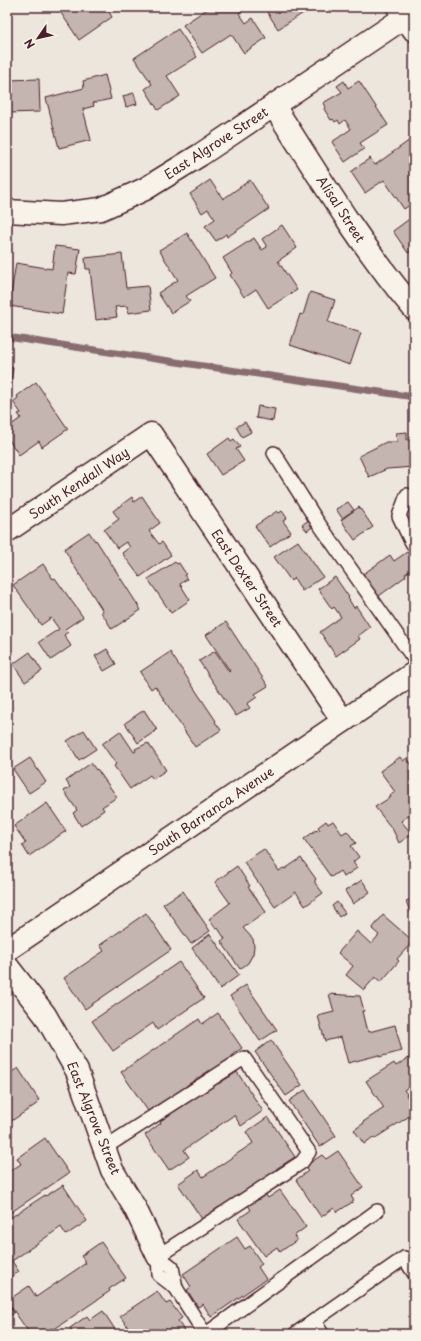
<svg xmlns="http://www.w3.org/2000/svg" width="421" height="1341" font-family="'Playpen Sans',sans-serif">
  <rect width="100%" height="100%" fill="#ece6dd"/>
  <filter id="ink" filterUnits="userSpaceOnUse"><feTurbulence type="fractalNoise" baseFrequency=".025" numOctaves="2"/><feDisplacementMap in="SourceGraphic" scale="8" xChannelSelector="R" yChannelSelector="G"/><feConvolveMatrix kernelMatrix="1 2 1 2 8 2 1 2 1" color-interpolation-filters="sRGB"/></filter>
  <g filter="url(#ink)">
    <g fill="none" stroke-linecap="round" stroke-linejoin="round">
      <polyline stroke="#896c6f" stroke-width="7" points="7,337 414,397"/>
    </g>
    <g fill="#c4b5b0" stroke="#4a1f2b">
      <polygon points="57,7 106,7 112,17 79,40"/>
      <polygon points="210,7 247,7 239,13 246,23 253,18 266,38 244,53 231,34 202,53 183,25"/>
      <polygon points="264,7 302,7 305,12 278,29"/>
      <polygon points="178,29 197,57 167,76 180,96 158,110 145,89 152,84 134,58"/>
      <polygon points="105,75 111,99 93,103 94,106 83,109 91,140 59,148 46,98 84,88 83,81"/>
      <polygon points="39,79 40,112 7,113 7,80"/>
      <polygon points="344,81 348,88 359,81 388,125 360,143 364,149 345,162 332,142 351,129 345,120 340,124 338,120 335,122 333,119 331,120 324,109 325,107 323,103 342,92 337,86"/>
      <polygon points="134,93 137,104 126,107 123,96"/>
      <polygon points="410,140 414,146 414,202 404,209 384,180 365,193 351,172 370,158 375,165"/>
      <polygon points="210,180 223,199 250,180 269,209 227,237 226,234 216,241 205,226 215,219 208,209 202,213 190,194"/>
      <polygon points="412,217 414,219 414,249 408,253 393,231"/>
      <polygon points="282,225 297,248 278,261 297,290 268,308 256,289 244,297 230,275 232,273 223,258 254,238 262,250 267,247 262,239"/>
      <polygon points="187,233 215,278 186,296 190,301 171,313 158,293 178,280 159,250"/>
      <polygon points="55,246 80,249 76,274 68,273 62,314 9,306 16,263 52,269"/>
      <polygon points="122,254 126,288 148,286 151,310 128,313 127,306 115,307 117,317 96,320 90,269 86,269 85,258"/>
      <polygon points="310,292 335,300 328,322 361,333 350,365 290,345 300,314 303,315"/>
      <polygon points="7,367 13,368 9,392 7,392"/>
      <polygon points="36,382 68,429 42,447 39,441 19,455 7,437 9,435 7,432 7,428 21,418 18,414 21,413 13,402 18,398 17,396"/>
      <polygon points="258,406 275,409 273,421 256,418"/>
      <polygon points="245,422 251,432 242,437 236,427"/>
      <polygon points="407,432 407,440 414,439 414,467 387,469 369,477 359,456 386,442 397,442 396,433"/>
      <polygon points="229,438 231,441 234,439 240,447 236,449 244,461 221,475 207,454"/>
      <polygon points="142,496 160,523 149,531 159,544 162,542 171,555 140,577 122,553 130,547 126,542 117,548 104,530 119,519 113,511 132,497 134,502"/>
      <polygon points="348,502 354,510 342,518 336,509"/>
      <polygon points="359,507 373,527 355,540 341,520"/>
      <polygon points="277,511 279,513 282,511 287,518 283,521 291,532 270,547 255,526"/>
      <polygon points="310,519 315,525 307,531 302,525"/>
      <polygon points="89,532 95,541 96,540 141,610 112,629 101,612 103,611 69,558 70,558 64,549"/>
      <polygon points="298,541 323,577 302,591 294,578 291,581 274,557"/>
      <polygon points="407,552 414,562 414,568 405,574 406,576 375,599 359,577 390,555 394,561"/>
      <polygon points="175,562 177,564 179,563 186,574 184,575 187,579 180,584 190,600 171,613 148,579"/>
      <polygon points="43,564 53,579 55,578 83,617 65,629 68,632 64,635 71,646 51,660 39,642 59,629 51,618 41,625 13,585"/>
      <polygon points="335,577 349,597 348,598 354,608 356,606 370,627 358,636 360,639 336,656 320,632 341,617 334,607 332,609 318,589"/>
      <polygon points="226,622 268,686 255,694 257,697 247,704 250,708 236,716 199,661 215,651 229,672 230,671 206,635"/>
      <polygon points="107,649 116,664 104,671 95,656"/>
      <polygon points="30,652 42,671 25,682 13,664"/>
      <polygon points="170,652 216,721 215,722 221,730 195,747 155,686 151,689 140,672"/>
      <polygon points="144,710 157,730 138,743 125,723"/>
      <polygon points="84,730 96,749 79,760 67,741"/>
      <polygon points="120,731 134,752 136,751 135,749 148,743 166,770 153,779 150,775 130,789 114,766 116,764 102,744"/>
      <polygon points="400,757 403,761 407,758 414,768 410,771 414,778 414,812 401,821 412,834 399,843 393,830 375,807 391,797 390,795 395,792 380,771"/>
      <polygon points="30,758 46,782 29,793 13,769"/>
      <polygon points="91,763 96,770 97,769 117,797 102,807 104,810 81,826 73,813 77,810 64,791 70,787 66,781"/>
      <polygon points="47,803 66,831 29,856 22,845 26,843 14,826"/>
      <polygon points="326,821 328,824 333,821 342,834 347,831 356,843 351,846 359,857 353,862 357,868 344,877 340,871 331,877 304,839 316,830 317,831 320,830 318,827"/>
      <polygon points="264,849 279,871 283,868 285,869 301,858 316,879 315,880 315,883 323,893 305,906 296,892 275,907 244,862"/>
      <polygon points="237,866 250,886 248,887 266,912 243,928 253,939 254,946 253,954 248,963 240,969 221,941 225,939 218,928 216,929 209,919 230,903 215,882"/>
      <polygon points="362,880 370,892 353,904 345,891"/>
      <polygon points="183,891 210,931 191,944 163,904"/>
      <polygon points="414,898 414,922 406,901"/>
      <polygon points="337,902 345,913 339,917 332,906"/>
      <polygon points="146,913 171,950 85,1009 64,978 104,951 100,945"/>
      <polygon points="383,915 413,941 397,959 399,961 381,982 375,977 364,990 346,975 353,966 338,953 357,931 371,944 379,935 372,929"/>
      <polygon points="210,934 239,975 220,989 192,948"/>
      <polygon points="179,962 204,998 157,1030 153,1023 113,1051 92,1021"/>
      <polygon points="246,985 277,1030 260,1041 230,996"/>
      <polygon points="329,994 360,996 364,1011 362,1011 366,1028 367,1028 369,1032 395,1025 402,1051 379,1057 379,1055 348,1063 341,1037 325,1041 318,1016 334,1012"/>
      <polygon points="218,1013 242,1048 232,1055 233,1058 211,1072 210,1070 186,1086 188,1088 163,1105 161,1103 148,1111 121,1072 199,1019 202,1024"/>
      <polygon points="271,1040 302,1085 286,1096 255,1052"/>
      <polygon points="413,1055 414,1083 404,1090 407,1094 406,1095 414,1107 414,1113 374,1139 373,1137 364,1144 354,1130 364,1123 363,1122 384,1108 366,1081 394,1063 396,1066"/>
      <polygon points="18,1068 39,1100 37,1101 38,1103 7,1124 7,1075"/>
      <polygon points="237,1072 263,1111 241,1126 234,1115 184,1150 189,1157 169,1170 145,1135 161,1123 160,1121 217,1083 218,1084"/>
      <polygon points="305,1090 336,1136 320,1147 289,1101"/>
      <polygon points="268,1117 295,1157 276,1169 277,1171 220,1209 219,1207 202,1219 178,1184 198,1170 203,1177 253,1143 246,1132"/>
      <polygon points="45,1138 69,1173 7,1215 7,1173 21,1164 17,1158"/>
      <polygon points="338,1151 363,1187 351,1196 354,1201 337,1212 334,1208 321,1217 296,1180 308,1171 305,1166 322,1155 326,1159"/>
      <polygon points="63,1185 87,1221 66,1235 61,1227 12,1261 19,1272 7,1279 7,1220 45,1195 46,1196"/>
      <polygon points="280,1190 306,1227 294,1236 297,1240 280,1252 277,1247 264,1256 238,1219 251,1210 248,1205 265,1193 268,1198"/>
      <polygon points="237,1237 245,1249 250,1246 262,1264 258,1267 266,1279 211,1317 203,1304 198,1307 187,1290 191,1287 183,1274"/>
      <polygon points="101,1242 126,1278 109,1289 110,1291 53,1330 52,1328 43,1334 30,1334 7,1301 29,1286 36,1297 86,1263 81,1256"/>
      <polygon points="157,1291 166,1304 170,1302 182,1318 178,1321 186,1334 126,1334 124,1332 129,1329 120,1316"/>
      <polygon points="7,1302 14,1313 7,1318"/>
      <polygon points="103,1311 118,1334 70,1334 73,1332 70,1328 87,1316 90,1320"/>
    </g>
    <g fill="none" stroke-linecap="round" stroke-linejoin="round">
      <g stroke="#4a1f2b" stroke-width="16">
        <g id="service">
          <polyline points="274,453 317,521 414,659"/>
          <polyline points="407,495 399,516 410,539 414,546"/>
          <polyline points="104,1148 244,1058 309,1152 302,1162 158,1256"/>
          <polygon points="158,1256 172,1267 176,1288 159,1275"/>
          <polyline points="176,1288 205,1334"/>
          <polyline points="314,1321 322,1334"/>
          <polyline points="206,1334 377,1211"/>
          <polyline points="295,1334 404,1258 414,1273"/>
        </g>
      </g>
      <g stroke="#4a1f2b" stroke-width="25">
        <g id="minor">
          <path d="M274,106c44,69 87,140 140,203"/>
          <polyline points="7,211 61,214 101,209 145,189 200,155 405,17"/>
          <polyline points="7,531 151,434 343,721"/>
          <polyline points="7,966 45,1015 77,1071 112,1170 135,1208 158,1256"/>
        </g>
      </g>
      <g stroke="#4a1f2b" stroke-width="25">
        <polyline id="tertiary" points="398,7 414,30"/>
      </g>
      <g stroke="#4a1f2b" stroke-width="25">
        <polyline id="secondary" points="7,950 414,673"/>
      </g>
      <use href="#service" stroke="#f7f3e8" stroke-width="13"/>
      <use href="#minor" stroke="#f7f3e8" stroke-width="22"/>
      <use href="#tertiary" stroke="#f7f3e8" stroke-width="22"/>
      <use href="#secondary" stroke="#f7f3e8" stroke-width="22"/>
    </g>
  </g>
  <g text-anchor="middle" stroke-width="4" stroke-linejoin="round" paint-order="stroke">
    <g font-size="13" fill="#4a1f2b" stroke="#f7f3e8">
      <text transform="translate(216 143) rotate(-33)" y="5">East Algrove Street</text>
      <text transform="translate(341 209) rotate(57)" y="5">Alisal Street</text>
      <text transform="translate(79 483) rotate(-34)" y="5">South Kendall Way</text>
      <text transform="translate(247 578) rotate(56)" y="5">East Dexter Street</text>
      <text transform="translate(211 811) rotate(-34)" y="5">South Barranca Avenue</text>
      <text transform="translate(94 1118) rotate(68)" y="5">East Algrove Street</text>
    </g>
  </g>
  <rect width="421" height="1341" fill="none" stroke="#f7f3e8" stroke-width="24"/>
  <rect x="12" y="12" width="397" height="1317" fill="none" stroke="#4a1f2b" stroke-width="1.5" filter="url(#ink)"/>
  <g transform="translate(38 38) rotate(236)" stroke="#f7f3e8" stroke-width="3" paint-order="stroke">
  <path d="M0-3L7 15L0 10L-7 15Z" fill="#4a1f2b"/>
  <text y="-6" font-size="11" font-weight="bold" text-anchor="middle" fill="#4a1f2b">N</text>
  </g>
</svg>
